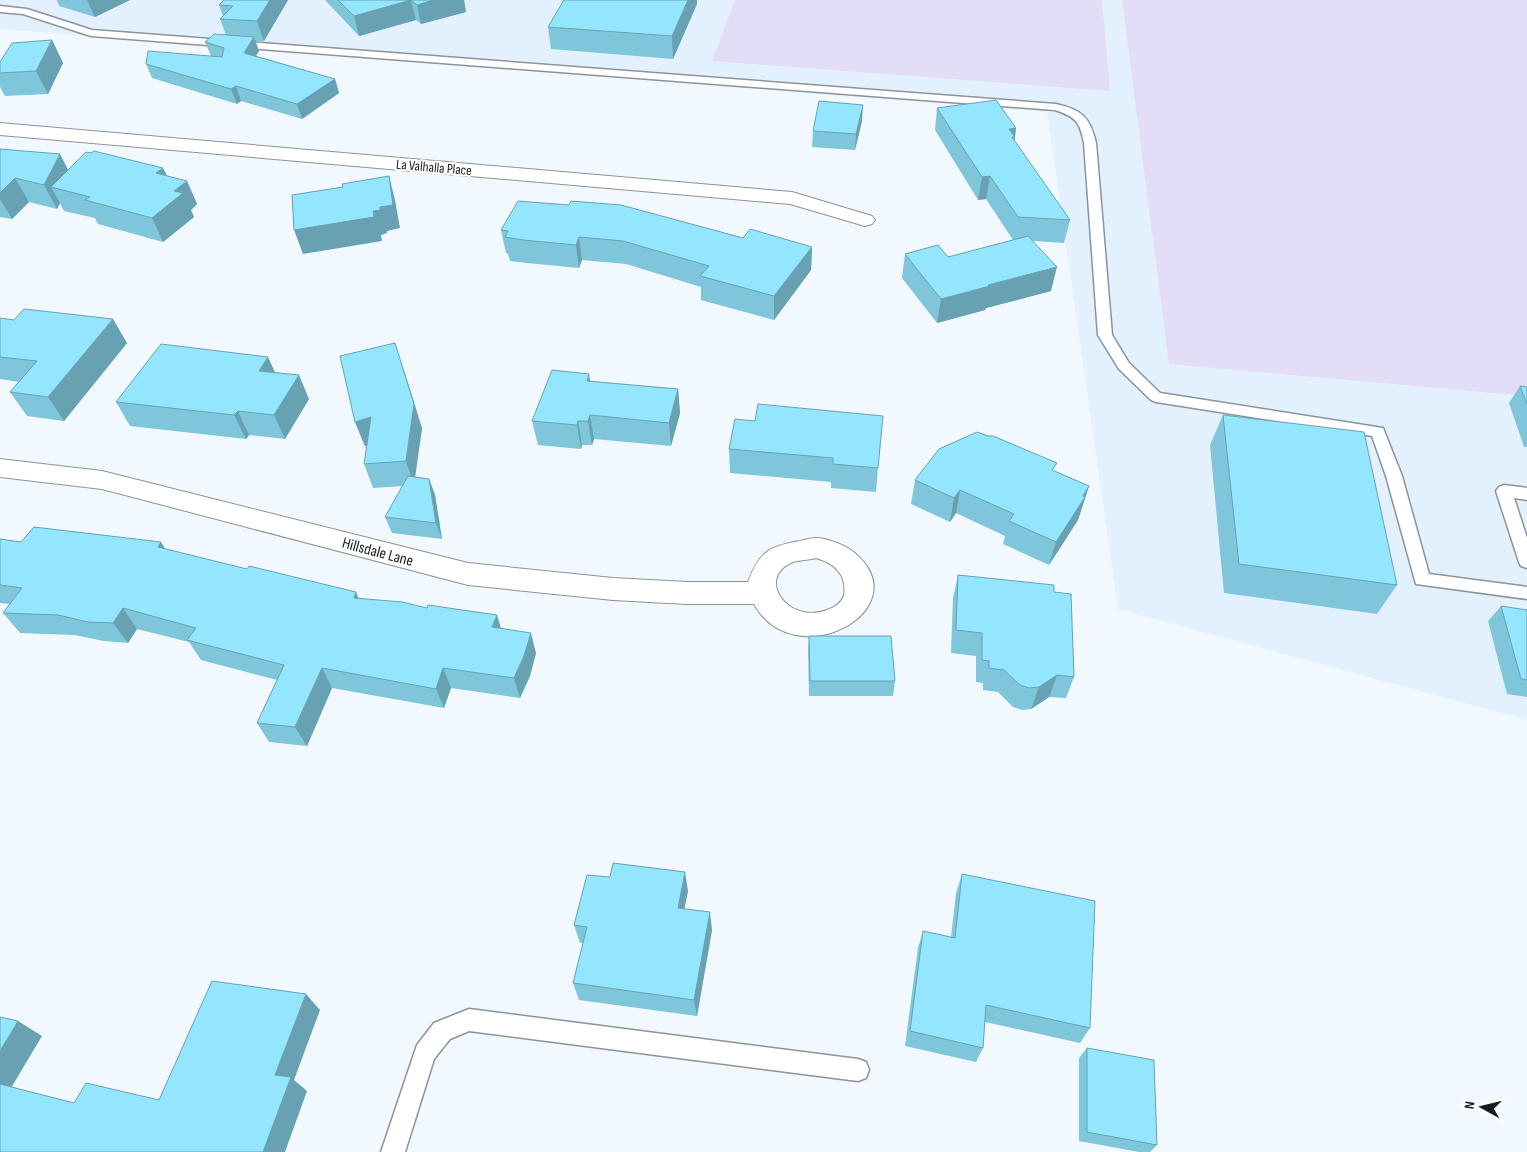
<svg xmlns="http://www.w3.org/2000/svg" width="1527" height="1152" font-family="'Sofia Sans Condensed',sans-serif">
  <rect width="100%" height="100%" fill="#f1f8fe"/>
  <polygon fill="#e3f1fe" points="0,0 1527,0 1527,720 1118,609 1047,112 0,29"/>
  <g fill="#e4ddf8">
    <polygon points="735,0 1102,0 1110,91 712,61"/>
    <polygon points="1122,0 1527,0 1527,396 1169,364"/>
  </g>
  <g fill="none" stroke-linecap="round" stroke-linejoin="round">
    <g stroke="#8c939a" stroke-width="3">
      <g id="lane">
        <path d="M0,6l27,3 65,21 964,74c26,6 34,13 40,39l16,192 17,28 31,30 223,35 19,48 27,98 98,13v12l-111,-15 -30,-108 -14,-40 -216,-34 -5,-2 -32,-31 -21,-34 -14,-192c-4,-21 -8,-26 -29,-33l-964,-74 -68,-22 -23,-2z"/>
        <polygon points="1504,485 1527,488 1527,500 1514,498 1527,538 1527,568 1521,566 1519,562 1496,491 1499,487"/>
        <polygon points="469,1009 858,1059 866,1062 869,1070 866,1078 858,1081 469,1031 450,1039 434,1059 405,1152 381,1152 417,1045 434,1023"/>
      </g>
    </g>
    <g stroke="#8c939a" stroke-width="2">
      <g id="street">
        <polygon points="0,123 792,192 872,216 875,220 872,224 865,226 790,204 0,135"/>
        <path d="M0,459l102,12 366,92 145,15 74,4h61c11,-30 21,-36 52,-41 5,-1 11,-3 15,-3 13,0 33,8 42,17 61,56 -63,122 -103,49h-67l-74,-4 -145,-15 -366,-96 -102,-12zM816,558c20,6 31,17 28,38 -4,8 -9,11 -17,14 -40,15 -72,-33 -34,-48 7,-2 16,-2 23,-4z"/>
      </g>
    </g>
    <use href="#lane" fill="#fff" fill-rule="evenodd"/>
    <use href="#street" fill="#fff" fill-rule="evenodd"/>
  </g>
  <g fill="#7fc6db">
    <polygon points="57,0 130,0 95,17 59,6"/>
    <polygon points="288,0 264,41 255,41 259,51 256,56 335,79 339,93 302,119 241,101 237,104 152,78 146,64 211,56 205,42 226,35 220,19 223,16 219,5"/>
    <polygon points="325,0 464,0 466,12 421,24 416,20 359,36"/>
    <polygon points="564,0 697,0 697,4 673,59 551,49 548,27"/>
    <polygon points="52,40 63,63 48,94 5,96 0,87 0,62"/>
    <polygon points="937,108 1016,128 1014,141 1070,220 1064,243 1033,241 1051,291 986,308 985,310 937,323 902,278 905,254 948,257 1013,240 986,199 978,200 935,130"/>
    <polygon points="862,121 855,150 812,147 813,131"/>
    <polygon points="0,149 60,154 68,170 163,168 167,176 187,181 197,204 191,210 194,217 163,242 98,224 95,218 64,211 60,203 57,209 29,202 12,219 0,217"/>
    <polygon points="501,230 743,238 812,247 811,270 774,320 701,300 701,287 626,264 582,260 579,268 527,263 510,261 508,254 506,253"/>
    <polygon points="0,318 127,343 64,421 27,416 10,392 19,382 0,379"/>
    <polygon points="275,373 309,399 285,439 249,435 246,439 130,426 116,402"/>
    <polygon points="590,381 678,389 680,413 671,446 594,439 592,445 582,445 581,449 538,445 532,421"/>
    <polygon points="1520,386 1527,387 1527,447 1524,447 1509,403"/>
    <polygon points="1223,415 1397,585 1377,614 1224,593 1210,445"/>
    <polygon points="735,419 878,468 876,492 831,488 831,482 730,473 729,449"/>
    <polygon points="355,422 422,428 415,477 429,479 435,495 442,539 392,533 385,517 403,486 373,488 364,464 367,445 365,446"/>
    <polygon points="1055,471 1089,486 1078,520 1049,565 1003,544 1005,536 956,513 950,522 911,504 915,480"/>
    <polygon points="0,539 21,542 165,549 359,599 501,628 536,653 530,676 520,698 451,688 444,708 332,688 307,746 269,742 257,723 277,680 201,660 189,642 137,629 128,643 104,641 74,635 20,633 3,613 9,604 0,603"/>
    <polygon points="958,575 1054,592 1074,677 1066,698 1049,697 1031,709 1022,710 1013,707 998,692 983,690 983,683 976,682 976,656 951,653 953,598"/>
    <polygon points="1501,606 1527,610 1527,697 1507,694 1488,621"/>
    <polygon points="809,636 895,681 893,696 809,696 808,651"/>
    <polygon points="962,874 1090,1028 1080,1043 985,1022 983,1048 976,1062 905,1046 918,948 923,931 951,937 956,893"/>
    <polygon points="688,891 684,909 712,930 697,1016 579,1000 573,983 583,943 580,943 574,925"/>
    <polygon points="1087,1048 1157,1145 1150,1152 1139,1152 1079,1141 1079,1058"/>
  </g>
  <g fill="#68a1b2">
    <polygon points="87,0 130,0 95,17"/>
    <polygon points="270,0 288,0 264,41 257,21"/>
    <polygon points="411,0 416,20 359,36 354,16"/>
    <polygon points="433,0 464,0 466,12 421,24 417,5"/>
    <polygon points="688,0 697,0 697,4 673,59 672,36"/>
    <polygon points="254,37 259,51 249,67 244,53"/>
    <polygon points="52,40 63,63 48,94 36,71"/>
    <polygon points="335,79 339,93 302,119 297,104"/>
    <polygon points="236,86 241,101 237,104 231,89"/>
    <polygon points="863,105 862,121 855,150 856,134"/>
    <polygon points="1016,128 1015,137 1011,160 1009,129"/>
    <polygon points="60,154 72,178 51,187 60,203 57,209 44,185"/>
    <polygon points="163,168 174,191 156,173"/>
    <polygon points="389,176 395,200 400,228 387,231 387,233 381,235 382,241 303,254 294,230 373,211 380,207"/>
    <polygon points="990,176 986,199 978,200 982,177"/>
    <polygon points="15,178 29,202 12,219 0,199 0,193"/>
    <polygon points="187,181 197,204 191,210 194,217 163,242 152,218 174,191"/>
    <polygon points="579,237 582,260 579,268 576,245"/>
    <polygon points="812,247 811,270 774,320 774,296"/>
    <polygon points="1057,267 1051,291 986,308 985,310 937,323 941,299 988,285"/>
    <polygon points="113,319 127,343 64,421 48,397"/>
    <polygon points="268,357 279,381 259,371"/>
    <polygon points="403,367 422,428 414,485 406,461"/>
    <polygon points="589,374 593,398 587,381"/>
    <polygon points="299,375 309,399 285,439 274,415"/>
    <polygon points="678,389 680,413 671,446 669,423"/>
    <polygon points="238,411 249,435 246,439 234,415"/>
    <polygon points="590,415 594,439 592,445 588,421"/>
    <polygon points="371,417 380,441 365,446 355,422"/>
    <polygon points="578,421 582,445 581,449 577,425"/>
    <polygon points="429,479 435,495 442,539 436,523"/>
    <polygon points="1089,486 1078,520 1049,565 1056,542"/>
    <polygon points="960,490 956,513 950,522 954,498"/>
    <polygon points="161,542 174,563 158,547"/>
    <polygon points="356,592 365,613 354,598"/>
    <polygon points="123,608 137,629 128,643 113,623"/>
    <polygon points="497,615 503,635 492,627"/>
    <polygon points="531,633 536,653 530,676 520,698 514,678"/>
    <polygon points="322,668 332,688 307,746 295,727"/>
    <polygon points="443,668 451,688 444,708 436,689"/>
    <polygon points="1057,675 1049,697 1031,709 1039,687"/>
    <polygon points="685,872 688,891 681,926 678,908"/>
    <polygon points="710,912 712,930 697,1016 694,1000"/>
    <polygon points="306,994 320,1010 294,1080 307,1091 285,1152 263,1152 275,1075"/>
    <polygon points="18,1021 42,1036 8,1093 0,1088 0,1051"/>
  </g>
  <g fill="#94e6ff" stroke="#68a1b2">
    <polygon points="224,0 270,0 257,21 220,19 233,6 219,5"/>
    <polygon points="338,0 411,0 354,16"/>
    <polygon points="411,0 433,0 417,5"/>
    <polygon points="564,0 688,0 672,36 548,27"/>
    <polygon points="214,34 254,37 244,53 335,79 297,104 236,86 231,89 146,64 148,51 222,57 224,48 205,42"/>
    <polygon points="52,40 36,71 0,73 0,62 12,43"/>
    <polygon points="996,100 1016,128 1009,129 1015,137 1012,137 1070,220 1018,217 990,176 982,177 937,108"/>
    <polygon points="819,101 863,105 856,134 813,131"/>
    <polygon points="0,149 60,154 44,185 15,178 0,193"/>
    <polygon points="94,151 163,168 156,173 187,181 174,191 183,193 152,218 85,200 90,197 51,187 86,152 91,153"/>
    <polygon points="389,176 393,205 380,207 380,210 373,211 374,217 294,230 292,195 343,187 342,184"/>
    <polygon points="518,201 569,205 571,201 621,205 743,238 750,229 812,247 774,296 700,276 709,266 623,241 579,237 576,245 523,240 505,237 508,231 501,230"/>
    <polygon points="1028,236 1057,267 988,285 990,286 941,299 905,254 938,245 948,257"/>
    <polygon points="24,309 113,319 48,397 10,392 37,361 0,357 0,318 14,320"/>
    <polygon points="395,343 414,404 406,461 364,464 371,417 355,422 340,356"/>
    <polygon points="161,344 268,357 259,371 299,375 274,415 238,411 234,415 116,402"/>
    <polygon points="552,370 589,374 587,381 678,389 669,423 590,415 588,421 578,421 577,425 532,421"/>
    <polygon points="1520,386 1527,387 1527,404"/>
    <polygon points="758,404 883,416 878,468 833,464 833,458 729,449 735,419 755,421"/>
    <polygon points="1223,415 1364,432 1397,585 1239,564"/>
    <polygon points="977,432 988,436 993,436 1057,463 1052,470 1089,486 1083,496 1085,497 1056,542 1009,521 1014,514 960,490 954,498 915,480 939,449"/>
    <polygon points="408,476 429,479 436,523 385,517"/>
    <polygon points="34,527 161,542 158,547 247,569 249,566 356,592 354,598 402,602 427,608 428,605 497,615 492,627 531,633 524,656 514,678 443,668 436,689 322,668 295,727 257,723 284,665 187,640 196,628 123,608 113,623 88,622 58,615 3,613 22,588 0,585 0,539 21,542"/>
    <polygon points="958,575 1054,585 1054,592 1071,594 1074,677 1057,675 1039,687 1029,688 1020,685 1004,670 989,668 989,661 982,660 982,633 956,630"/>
    <polygon points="1501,606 1527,610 1527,680 1521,679"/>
    <polygon points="809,636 891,636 895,681 810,681"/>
    <polygon points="613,863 685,872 678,908 710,912 694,1000 573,983 587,927 574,925 587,875 610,877"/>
    <polygon points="962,874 1095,901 1090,1028 986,1005 983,1048 910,1031 923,931 955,938"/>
    <polygon points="212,981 306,994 275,1075 291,1077 263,1152 0,1152 0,1084 74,1103 86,1083 159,1100"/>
    <polygon points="0,1017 18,1021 0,1051"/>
    <polygon points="1087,1048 1154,1060 1157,1145 1087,1132"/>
  </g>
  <g text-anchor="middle" stroke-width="4" stroke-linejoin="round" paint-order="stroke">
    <g font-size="14" fill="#191c1e" stroke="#fff">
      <text transform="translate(434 167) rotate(5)" y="5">La Valhalla Place</text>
    </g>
    <g font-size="16" fill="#191c1e" stroke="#fff">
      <text transform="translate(378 551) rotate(15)" y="6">Hillsdale Lane</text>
    </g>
  </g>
  <g transform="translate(1482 1107) rotate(278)" stroke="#ffffff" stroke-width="4" paint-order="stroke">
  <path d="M0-4L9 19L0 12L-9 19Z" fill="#191c1e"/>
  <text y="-8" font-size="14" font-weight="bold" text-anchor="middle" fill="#191c1e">N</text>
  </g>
</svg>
